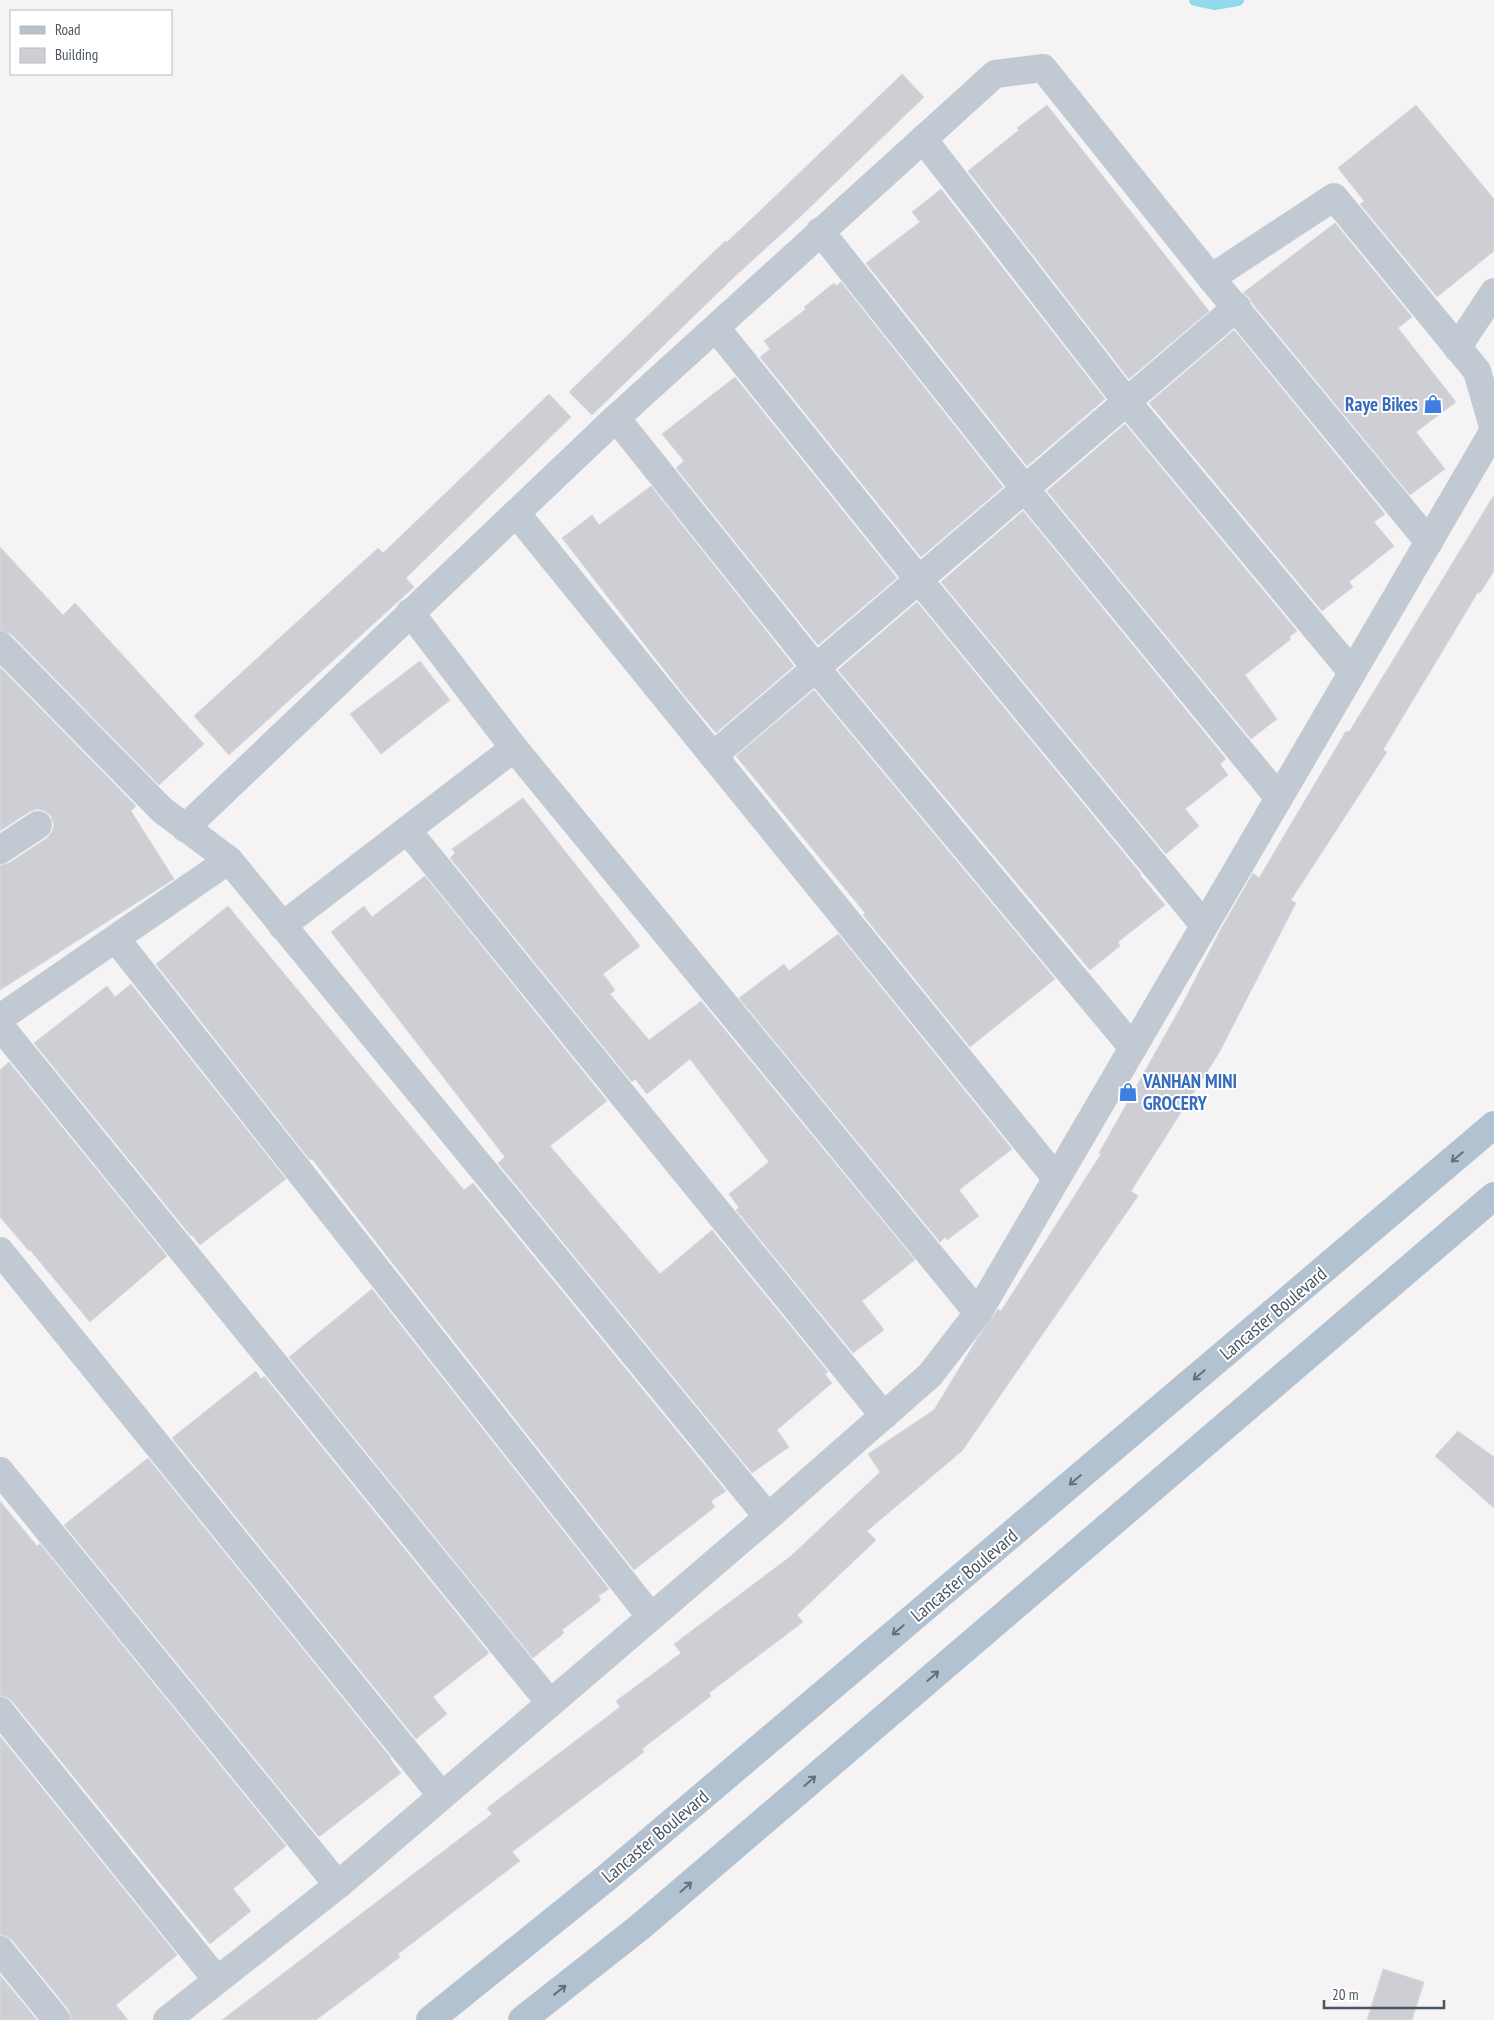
<svg xmlns="http://www.w3.org/2000/svg" width="1494" height="2020" font-family="'PT Sans Narrow',sans-serif">
  <rect width="100%" height="100%" fill="#f5f3f3"/>
  <g fill="none" stroke-linecap="round" stroke-linejoin="round">
    <polyline stroke="#90daee" stroke-width="12" points="1195,0 1214,4 1238,0"/>
  </g>
  <g fill="#cdcfd5" stroke="#d7d9de">
    <polygon points="902,74 924,97 800,217 732,279 592,415 569,392 725,241 727,242 762,209"/>
    <polygon points="1047,105 1209,311 1129,379 968,171 1019,130 1017,128"/>
    <polygon points="1416,105 1494,199 1494,251 1437,297 1360,204 1364,201 1338,168"/>
    <polygon points="941,189 1105,399 1027,466 866,263 920,222 912,212"/>
    <polygon points="1335,223 1412,317 1398,328 1456,402 1416,432 1445,469 1410,495 1252,303 1249,297 1243,293"/>
    <polygon points="841,282 1003,487 921,557 760,357 770,349 764,341 806,309 804,307 834,283 836,286"/>
    <polygon points="1234,330 1385,514 1374,522 1394,546 1349,582 1353,587 1322,611 1149,403"/>
    <polygon points="735,377 897,578 818,645 676,468 684,461 662,434"/>
    <polygon points="549,394 571,417 406,578 414,587 229,755 194,716 378,548 383,553"/>
    <polygon points="1125,424 1297,631 1289,637 1291,639 1245,675 1277,719 1251,739 1047,491"/>
    <polygon points="651,486 794,666 716,733 684,695 562,538 592,515 599,525"/>
    <polygon points="1494,495 1494,571 1480,593 1478,592 1383,750 1387,752 1291,900 1296,903 1219,1053 1131,1191 1138,1196 962,1451 867,1531 876,1540 797,1615 803,1622 709,1693 711,1696 642,1749 644,1752 512,1852 520,1861 398,1954 400,1957 316,2020 222,2020 492,1814 487,1808 620,1707 616,1701 681,1653 674,1644 791,1556 880,1472 868,1454 934,1410 977,1339 998,1309 1001,1311 1101,1154 1099,1153 1183,1003 1221,929 1253,873 1259,878 1346,731 1349,732"/>
    <polygon points="1023,511 1226,759 1220,764 1228,775 1185,809 1199,826 1166,854 941,582"/>
    <polygon points="0,547 63,615 75,603 204,744 159,785 11,634 0,630"/>
    <polygon points="917,602 1141,874 1140,875 1165,905 1118,942 1120,946 1090,970 838,670"/>
    <polygon points="420,661 450,700 381,754 350,714"/>
    <polygon points="0,667 136,806 131,811 174,879 0,990 0,865 9,863 47,838 52,832 54,825 51,816 45,811 37,809 29,812 0,831"/>
    <polygon points="814,690 1055,979 970,1047 863,915 865,913 736,756"/>
    <polygon points="523,798 640,946 603,974 615,990 610,994 649,1040 701,1001 915,1260 862,1301 884,1330 853,1353 736,1210 739,1208 729,1194 769,1162 690,1059 647,1094 635,1079 632,1082 450,858 455,853 452,849"/>
    <polygon points="425,876 607,1101 550,1146 660,1274 712,1230 828,1372 825,1374 832,1383 777,1430 789,1447 752,1473 498,1163 505,1157 331,932 364,906 372,917"/>
    <polygon points="228,906 464,1190 473,1183 726,1491 711,1501 715,1507 634,1570 397,1269 312,1159 310,1160 156,964"/>
    <polygon points="838,934 1012,1149 959,1190 979,1216 947,1240 945,1237 940,1242 739,998 784,964 789,971"/>
    <polygon points="131,984 286,1179 200,1245 192,1235 191,1236 34,1043 107,986 115,997"/>
    <polygon points="9,1062 167,1256 90,1322 30,1250 29,1251 0,1217 0,1070"/>
    <polygon points="372,1289 609,1589 598,1596 601,1600 562,1630 564,1633 533,1658 289,1357"/>
    <polygon points="256,1371 261,1379 264,1376 489,1653 433,1697 447,1714 416,1739 172,1438"/>
    <polygon points="1458,1431 1494,1457 1494,1508 1435,1456"/>
    <polygon points="148,1458 391,1758 390,1759 401,1773 319,1837 64,1525"/>
    <polygon points="0,1501 37,1546 40,1544 286,1846 233,1889 251,1911 210,1944 12,1701 6,1697 0,1696"/>
    <polygon points="0,1736 177,1955 116,2005 128,2020 72,2020 69,2010 12,1940 6,1936 0,1935"/>
    <polygon points="1383,1969 1424,1982 1412,2020 1367,2020"/>
    <polygon points="0,1975 37,2020 0,2020"/>
  </g>
  <g fill="none" stroke-linecap="round" stroke-linejoin="round">
    <g stroke="#c1cad2" stroke-width="28">
      <polyline points="923,139 1127,402 1352,672"/>
      <polyline points="820,231 1025,489 1279,798"/>
      <polyline points="716,328 919,580 1204,925"/>
      <polyline points="1457,348 1494,292"/>
      <polyline points="616,418 816,668 1133,1048"/>
      <polyline points="516,513 1056,1178"/>
      <polyline points="410,612 514,748 978,1313"/>
      <polyline points="0,645 162,810 229,860 768,1517"/>
      <polyline points="713,756 1237,307"/>
      <polyline points="185,828 616,418 995,74 1043,68 1211,278 1429,542"/>
      <polyline points="407,830 884,1416"/>
      <polyline points="0,850 38,825"/>
      <polyline points="282,926 514,748"/>
      <polyline points="116,939 651,1617"/>
      <polyline points="0,1018 229,860"/>
      <polyline points="0,1026 550,1703"/>
      <polyline points="0,1251 442,1796"/>
      <polyline points="0,1471 338,1885"/>
      <polyline points="0,1711 217,1980"/>
      <polyline points="0,1950 57,2020"/>
      <polyline points="167,2020 338,1885 768,1517 930,1375 978,1313 1494,430 1477,371 1334,197 1211,278"/>
    </g>
    <g stroke="#b3c2d1" stroke-width="28">
      <polyline points="430,2020 605,1879 1494,1125"/>
      <polyline points="522,2020 640,1927 1494,1196"/>
    </g>
  </g>
  <defs><path id="oneway-shaft" d="M-6 0H5M1.5-3L5.5 0L1.5 3" fill="none" stroke-width="1.6" stroke-linecap="round" stroke-linejoin="round" transform="scale(1.25)"/></defs>
  <g stroke="#64717d">
    <use href="#oneway-shaft" transform="translate(1457 1157) rotate(140)"/>
    <use href="#oneway-shaft" transform="translate(1199 1375) rotate(140)"/>
    <use href="#oneway-shaft" transform="translate(1075 1480) rotate(140)"/>
    <use href="#oneway-shaft" transform="translate(898 1630) rotate(140)"/>
    <use href="#oneway-shaft" transform="translate(933 1676) rotate(-41)"/>
    <use href="#oneway-shaft" transform="translate(810 1781) rotate(-41)"/>
    <use href="#oneway-shaft" transform="translate(686 1887) rotate(-41)"/>
    <use href="#oneway-shaft" transform="translate(560 1990) rotate(-38)"/>
  </g>
  <defs>
    <g id="shop-bare" transform="scale(1.5)"><path d="M-5-2.5h2.3a2.7 3.5 0 0 1 5.4 0H5L5.5 6h-11ZM-1.5-2.5h3a1.5 2.3 0 0 0-3 0Z" fill="#3f7fe0" stroke="#fff" stroke-width="2.5" paint-order="stroke"/></g>
  </defs>
  <g fill-rule="evenodd">
    <use href="#shop-bare" x="1433" y="404"/>
    <use href="#shop-bare" x="1128" y="1092"/>
  </g>
  <g text-anchor="middle" stroke-width="4" stroke-linejoin="round" paint-order="stroke">
    <g font-size="19" font-weight="bold" fill="#366cbe" stroke="#fff" text-anchor="end">
      <text x="1418" y="411">Raye Bikes</text>
      <text x="1143" y="1088" text-anchor="start">VANHAN MINI<tspan x="1143" dy="22">GROCERY</tspan></text>
    </g>
    <g font-size="19" fill="#4a5661" stroke="#fff">
      <text transform="translate(1273 1313) rotate(-40)" y="7">Lancaster Boulevard</text>
      <text transform="translate(964 1575) rotate(-40)" y="7">Lancaster Boulevard</text>
      <text transform="translate(655 1836) rotate(-40)" y="7">Lancaster Boulevard</text>
    </g>
  </g>
  <rect x="10" y="10" width="162" height="65" fill="#ffffff" stroke="#b7bbc0"/>
  <rect x="20" y="26" width="25" height="8" fill="#b3c2d1" stroke="#b7bbc0"/>
  <text x="55" y="35" font-size="15" fill="#4a5661">Road</text>
  <rect x="20" y="48" width="25" height="15" fill="#cdcfd5" stroke="#b7bbc0"/>
  <text x="55" y="60" font-size="15" fill="#4a5661">Building</text>
  <path d="M1324 2000v8h120v-8" fill="none" stroke="#4a5661" stroke-width="2.5"/>
  <text x="1332" y="2000" font-size="15" fill="#4a5661" stroke="#ffffff" stroke-width="4" paint-order="stroke">20 m</text>
</svg>
